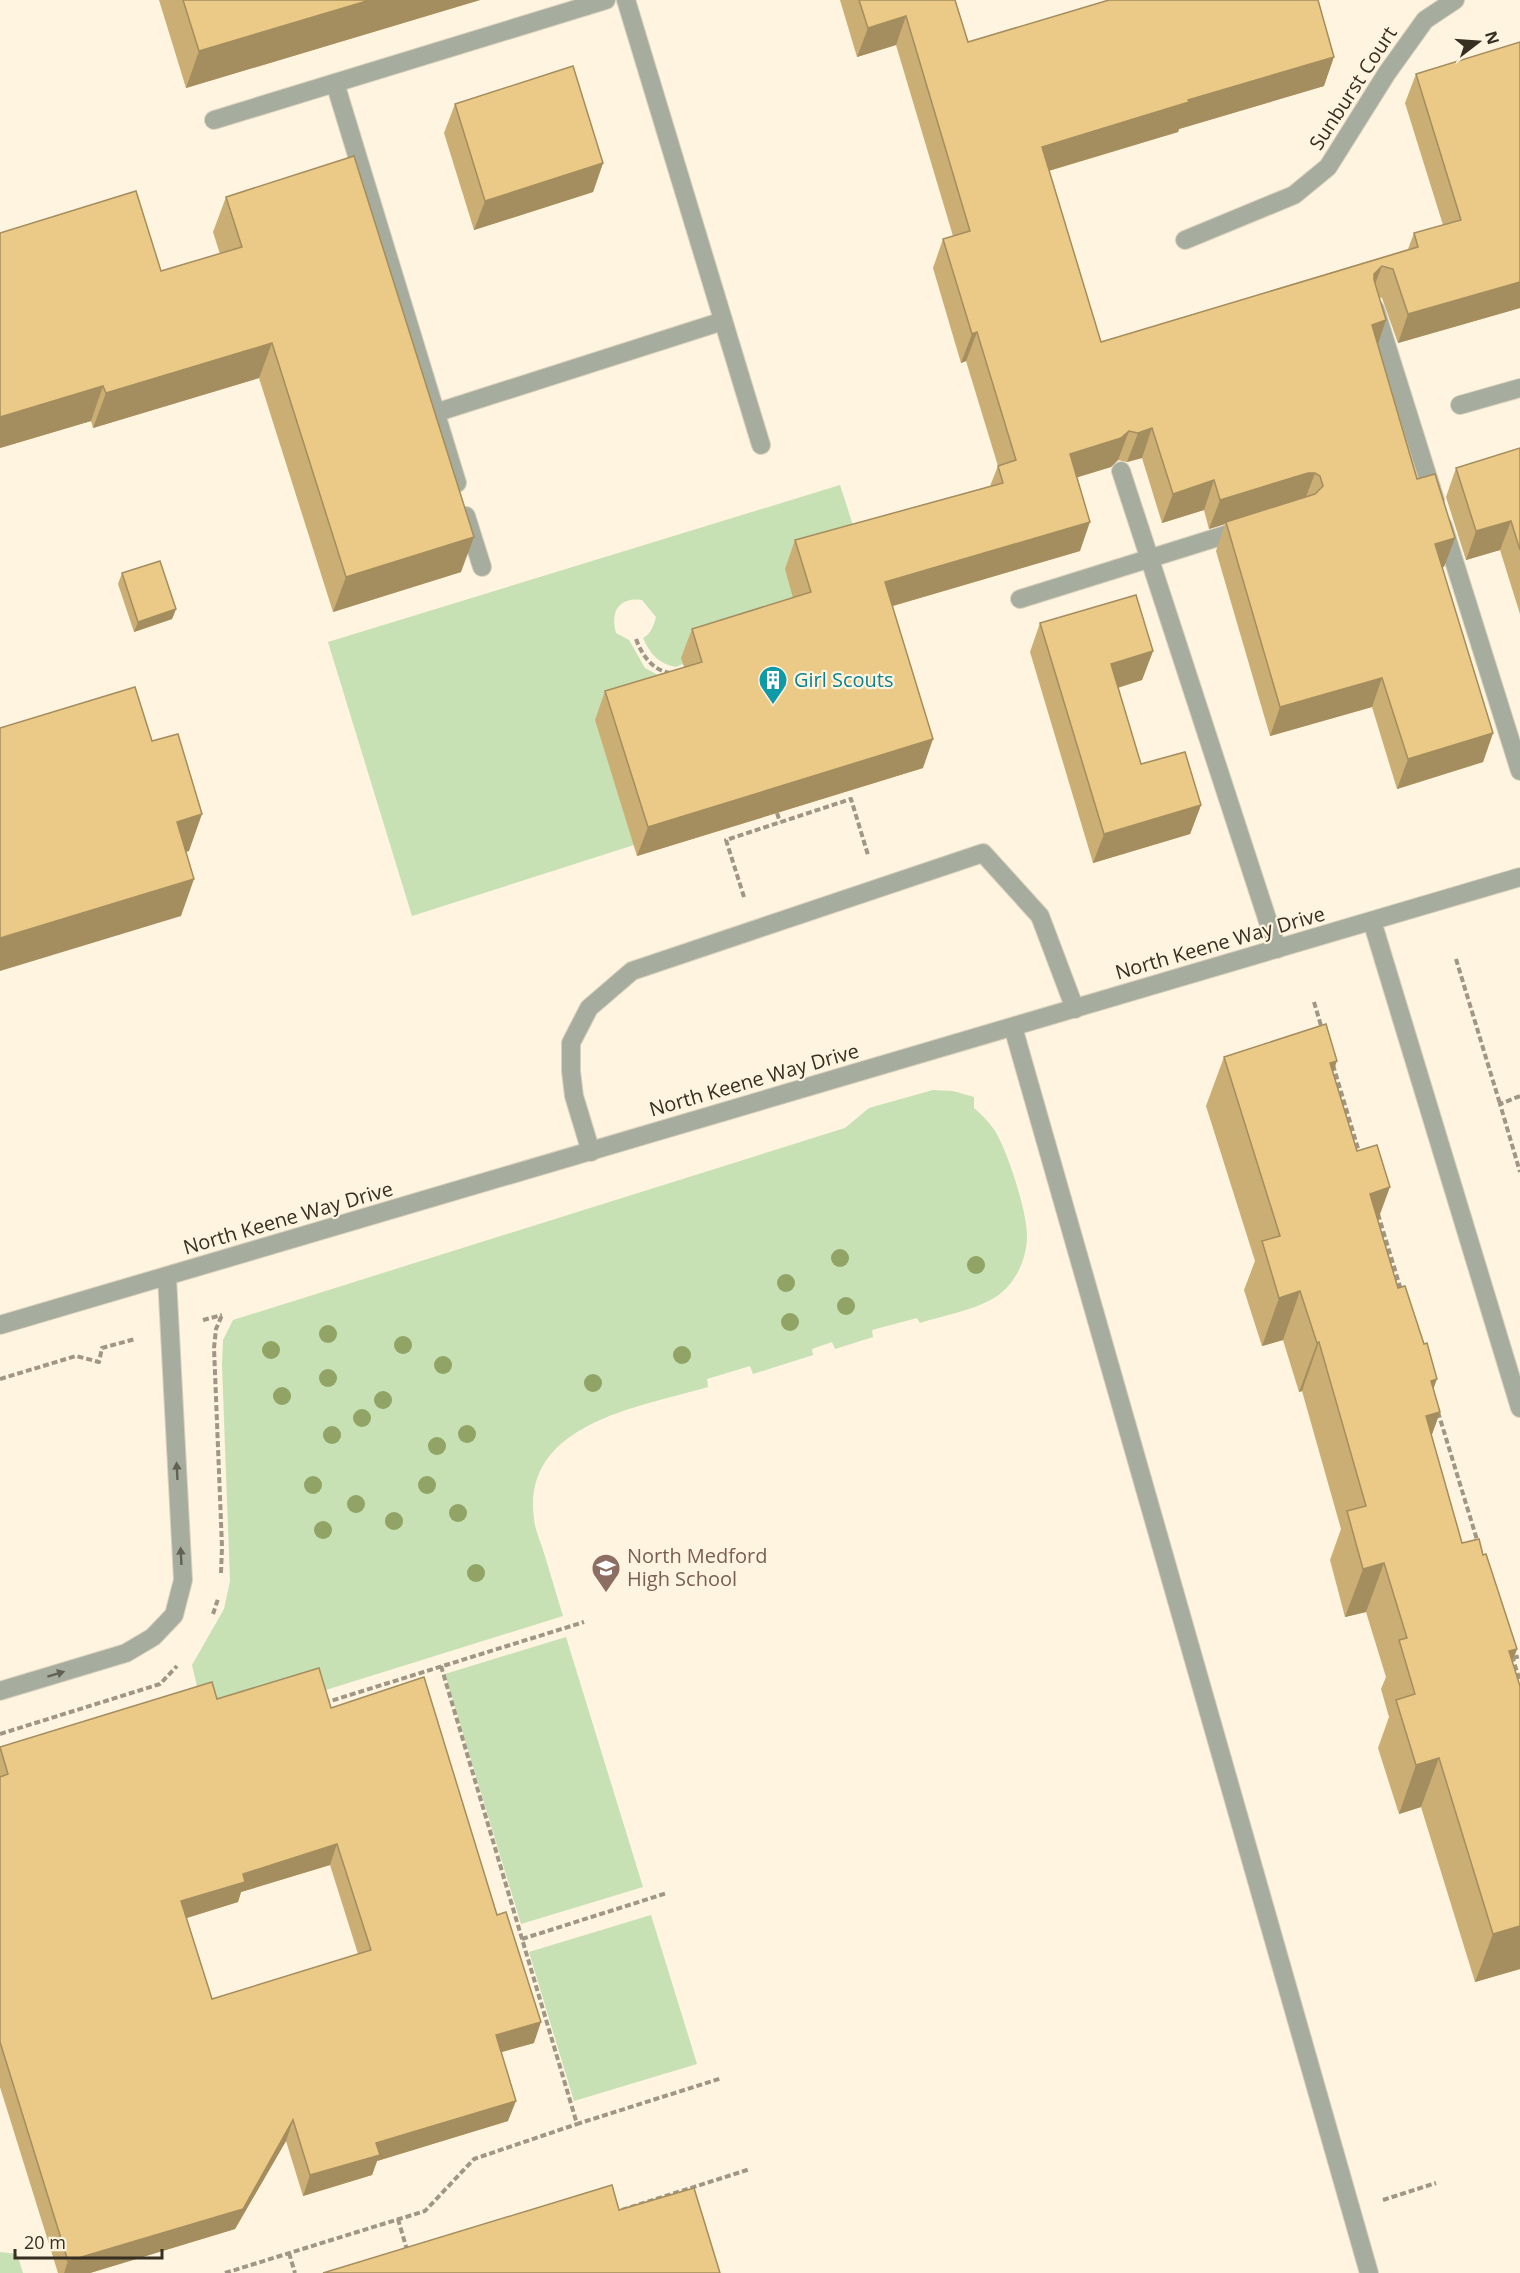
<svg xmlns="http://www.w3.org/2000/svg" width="1520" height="2273" font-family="'Open Sans',sans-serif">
  <rect width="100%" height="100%" fill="#fef4df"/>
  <g fill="#c7e0b4">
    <path d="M840,485l33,102 -75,26 -122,54c-17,-3 -26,-13 -33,-29 8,-4 11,-13 13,-21l-14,-17c-23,-3 -32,11 -26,33l13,7 16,28 15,8 -26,169 -222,71 -84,-274z"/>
    <path d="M933,1090l20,1 21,6v11c8,7 15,14 21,23 13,21 32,81 32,105 0,21 -10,44 -26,57 -19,16 -57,22 -81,30l-3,-5 -45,12 1,7 -38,12 -3,-7 -20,7 1,6 -60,19 -3,-8 -43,13 1,8c-68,20 -187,36 -174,132 1,11 6,21 9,31 7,22 13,44 20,66l-250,78 -112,9 -9,-38 32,-56 6,-28 -8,-216 1,-25 10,-20 612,-192 24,-20z"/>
    <polygon points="566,1637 643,1887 521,1924 445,1674"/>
    <polygon points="651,1915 697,2064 574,2101 529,1952"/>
    <polygon points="0,2252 17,2254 23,2273 0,2273"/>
  </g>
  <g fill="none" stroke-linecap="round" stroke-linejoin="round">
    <g stroke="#dad1bd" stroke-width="20">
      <g id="lane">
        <polyline points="626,0 761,445"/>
        <polyline points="335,83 457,483"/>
        <polyline points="214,120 606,0"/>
        <polyline points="1375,309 1435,500"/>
        <polyline points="1460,405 1520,388"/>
        <polyline points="435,413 723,321"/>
        <polyline points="1121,471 1277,949"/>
        <polyline points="466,516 482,567"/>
        <polyline points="1443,526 1520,771"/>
        <polyline points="1020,599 1244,529"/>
        <polyline points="1013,1027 1369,2273"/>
        <polyline points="591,1152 574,1096 571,1071 571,1043 589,1008 632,971 983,853 1040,916 1075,1009"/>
        <polyline points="0,1691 126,1653 153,1637 174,1615 183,1580 167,1277"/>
      </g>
    </g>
    <g stroke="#dad1bd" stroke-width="20">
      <g id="street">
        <polyline points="1185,240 1294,195 1328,167 1387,73 1425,20 1455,0"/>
        <polyline points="1372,921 1520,1408"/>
        <polyline points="0,1325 1520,877"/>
      </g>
    </g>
    <g stroke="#9f9685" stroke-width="4" stroke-dasharray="6 3" stroke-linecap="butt">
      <path d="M636,639c6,16 16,31 34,34"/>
      <polyline points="777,813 780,822"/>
      <polyline points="744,897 726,840 851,799 868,855"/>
      <polyline points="1456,959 1500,1104"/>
      <polyline points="1314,1002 1322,1029"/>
      <polyline points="1333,1065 1360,1155"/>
      <polyline points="1520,1096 1500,1104 1520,1172"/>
      <polyline points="1378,1214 1401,1290"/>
      <polyline points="203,1320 222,1315"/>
      <polyline points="0,1379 76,1356 99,1362 102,1348 135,1339"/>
      <polyline points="1438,1412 1478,1543"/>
      <polyline points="221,1573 222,1547 214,1348 216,1329 222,1315"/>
      <polyline points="213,1614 218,1599"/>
      <polyline points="1512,1656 1520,1681"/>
      <polyline points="1513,1658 1520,1656"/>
      <polyline points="441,1666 577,2124 722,2078"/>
      <polyline points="324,1703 584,1622"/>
      <polyline points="0,1734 160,1684 177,1666"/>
      <polyline points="522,1939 667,1893"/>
      <polyline points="1383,2200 1436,2183"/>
      <polyline points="622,2210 750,2169"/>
      <polyline points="398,2219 407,2250"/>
      <polyline points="289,2253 295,2273"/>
      <polyline points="225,2273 425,2211 474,2159 577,2124"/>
    </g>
    <use href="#lane" stroke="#a7ad9e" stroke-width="18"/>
    <use href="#street" stroke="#a7ad9e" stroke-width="18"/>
  </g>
  <g fill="#91a365">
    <circle cx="840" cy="1258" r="9"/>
    <circle cx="976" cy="1265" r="9"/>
    <circle cx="786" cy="1283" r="9"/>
    <circle cx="846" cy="1306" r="9"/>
    <circle cx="790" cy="1322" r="9"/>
    <circle cx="328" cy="1334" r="9"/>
    <circle cx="403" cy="1345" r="9"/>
    <circle cx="271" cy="1350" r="9"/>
    <circle cx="682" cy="1355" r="9"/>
    <circle cx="443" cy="1365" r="9"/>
    <circle cx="328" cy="1378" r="9"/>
    <circle cx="593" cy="1383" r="9"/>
    <circle cx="282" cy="1396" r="9"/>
    <circle cx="383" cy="1400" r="9"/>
    <circle cx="362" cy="1418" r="9"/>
    <circle cx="467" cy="1434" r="9"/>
    <circle cx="332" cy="1435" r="9"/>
    <circle cx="437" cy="1446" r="9"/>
    <circle cx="313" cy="1485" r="9"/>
    <circle cx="427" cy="1485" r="9"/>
    <circle cx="356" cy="1504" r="9"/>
    <circle cx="458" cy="1513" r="9"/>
    <circle cx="394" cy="1521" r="9"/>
    <circle cx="323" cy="1530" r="9"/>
    <circle cx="476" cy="1573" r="9"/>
  </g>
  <g fill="#caae74" fill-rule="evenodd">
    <polygon points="159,0 480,0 186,88"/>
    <polygon points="840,0 955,0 968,42 1324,86 1179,129 1178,132 1049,171 1101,342 1408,249 1414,233 1443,225 1405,103 1416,74 1520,42 1520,308 1398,343 1382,298 1379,297 1386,320 1378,344 1444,567 1442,567 1493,733 1483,762 1397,789 1372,707 1270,736 1216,551 1225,524 1209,529 1204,510 1162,523 1142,458 1127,462 1118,460 1111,467 1077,477 1080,551 893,606 923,768 637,856 595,720 605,691 684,667 681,658 692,629 793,598 785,569 795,540 990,486 998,466 966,361 961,363 933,268 943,239 953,236 896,45 857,57"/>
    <polygon points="455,104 603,163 593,192 474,230 444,133"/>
    <polygon points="226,197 461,572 333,612 259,378 93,428 91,421 0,448 161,271 220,254 213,232"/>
    <polygon points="1520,448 1520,614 1500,550 1466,560 1446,497 1456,468"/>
    <polygon points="122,573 176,609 172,619 134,632 118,584"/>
    <polygon points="1040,623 1153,651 1142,680 1118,688 1141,764 1201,805 1190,834 1093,863 1030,652"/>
    <polygon points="1224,1057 1333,1073 1398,1288 1440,1412 1431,1436 1462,1543 1483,1555 1517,1649 1513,1661 1520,1969 1475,1982 1421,1807 1399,1814 1378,1748 1389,1717 1381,1689 1386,1677 1366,1612 1345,1617 1330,1560 1341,1529 1302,1391 1299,1392 1283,1340 1262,1346 1244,1290 1255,1261 1206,1106"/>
    <path d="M217,1699l114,9 203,335 -33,9 7,69 -131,40 -5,14 -69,21 -17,-55 -51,88 -145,44h-32l-58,-186v-340zM330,1865l28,89 -146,45 -26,-81 52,-16 3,-10z"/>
  </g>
  <g fill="#a48d5e">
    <polygon points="370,0 480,0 186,88 199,51"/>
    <polygon points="906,16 896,45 857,57 868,28"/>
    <polygon points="1334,57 1324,86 1179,129 1178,132 1031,176 1042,147 1188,100"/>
    <polygon points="603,163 593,192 474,230 485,201"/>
    <polygon points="1382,266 1371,295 1374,274"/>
    <polygon points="1520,282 1520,308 1398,343 1408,314"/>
    <polygon points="1386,320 1376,350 1372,325"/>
    <polygon points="977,332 966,361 961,363 972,334"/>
    <polygon points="272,343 259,378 93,428 106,393"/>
    <polygon points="103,386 91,421 0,448 0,417"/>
    <polygon points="1152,428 1142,458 1127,462 1138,433"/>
    <polygon points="1129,431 1118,460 1111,467 1059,483 1070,454"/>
    <polygon points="1308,473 1315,473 1304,502 1226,522 1225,524 1209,529 1220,500"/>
    <polygon points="1214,480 1204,510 1162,523 1173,494"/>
    <polygon points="1511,521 1500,550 1466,560 1476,531"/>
    <polygon points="1090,522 1080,551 875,611 885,582"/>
    <polygon points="474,537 461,572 333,612 346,577"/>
    <polygon points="1455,538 1444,567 1424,573 1435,544"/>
    <polygon points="176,609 172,619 134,632 138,622"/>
    <polygon points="1153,651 1142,680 1100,693 1111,664"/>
    <polygon points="1382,678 1372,707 1270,736 1280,707"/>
    <polygon points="1493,733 1483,762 1397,789 1408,759"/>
    <polygon points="933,739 923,768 637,856 648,827"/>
    <polygon points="1201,805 1190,834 1093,863 1104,834"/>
    <polygon points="202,814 189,851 164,859 177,822"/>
    <polygon points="194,879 181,916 0,971 0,938"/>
    <polygon points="1337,1061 1320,1109 1330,1063"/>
    <polygon points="1390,1187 1372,1236 1370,1194"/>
    <polygon points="1300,1291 1283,1340 1262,1346 1279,1298"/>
    <polygon points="1319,1342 1302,1391 1299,1392 1317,1343"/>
    <polygon points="1437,1379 1419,1428 1431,1381"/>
    <polygon points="1440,1412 1423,1460 1426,1416"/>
    <polygon points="1384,1563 1366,1612 1345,1617 1363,1569"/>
    <polygon points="1517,1649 1499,1697 1509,1651"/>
    <polygon points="1439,1758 1421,1807 1399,1814 1416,1765"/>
    <polygon points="337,1844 330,1865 241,1892 238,1902 174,1922 181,1901 243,1874"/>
    <polygon points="1520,1926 1520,1969 1475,1982 1493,1934"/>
    <polygon points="541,2022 534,2043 488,2056 496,2035"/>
    <polygon points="516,2101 508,2121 377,2161 372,2175 303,2196 310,2175 376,2143"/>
    <polygon points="293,2120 286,2141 235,2229 90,2273 64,2273 68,2261"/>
  </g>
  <g fill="#ebca87" stroke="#a48d5e" stroke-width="1.5" fill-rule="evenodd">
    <polygon points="183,0 370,0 199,51"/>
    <polygon points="859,0 955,0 968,42 1109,0 1318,0 1334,57 1188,100 1189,102 1042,147 1101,342 1418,247 1414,233 1461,220 1416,74 1520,42 1520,282 1408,314 1393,269 1382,266 1374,274 1374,280 1386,320 1372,325 1417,479 1435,474 1455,538 1435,544 1493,733 1408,759 1382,678 1280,707 1226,522 1315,494 1323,486 1320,476 1315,473 1308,473 1220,500 1214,480 1173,494 1152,428 1138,433 1129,431 1121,438 1070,454 1090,522 885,582 933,739 648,827 605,691 702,662 692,629 811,592 795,540 1003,483 998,466 1016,460 977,332 972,334 943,239 970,231 906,16 868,28"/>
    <polygon points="573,66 603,163 485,201 455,104"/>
    <polygon points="354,156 474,537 346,577 272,343 106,393 103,386 0,417 0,233 136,191 161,271 242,247 226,197"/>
    <polygon points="1520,448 1520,550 1511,521 1476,531 1456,468"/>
    <polygon points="160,561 176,609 138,622 122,573"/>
    <polygon points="1136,595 1153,651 1111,664 1141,764 1185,752 1201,805 1104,834 1040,623"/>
    <polygon points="135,687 152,741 178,734 202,814 177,822 194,879 0,938 0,728"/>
    <polygon points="1326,1024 1337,1061 1330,1063 1357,1151 1377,1145 1390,1187 1370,1194 1398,1288 1405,1286 1424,1344 1427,1343 1437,1379 1431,1381 1440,1412 1426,1416 1462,1543 1479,1539 1483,1555 1486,1554 1517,1649 1509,1651 1520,1686 1520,1926 1493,1934 1439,1758 1416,1765 1396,1700 1415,1694 1399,1640 1407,1638 1384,1563 1363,1569 1347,1511 1366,1506 1319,1342 1317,1343 1300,1291 1279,1298 1262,1241 1280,1236 1224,1057"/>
    <path d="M319,1668l12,40 93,-31 73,238 9,-3 35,110 -45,13 20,66 -140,42 4,12 -70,20 -17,-55 -50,89 -175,52 -68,-219v-265l8,-3 -8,-27 212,-65 5,17zM337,1844l34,106 -159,49 -31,-98 64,-19 -2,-8z"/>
    <polygon points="612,2185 619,2210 694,2188 720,2273 323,2273"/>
  </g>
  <defs><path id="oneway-solid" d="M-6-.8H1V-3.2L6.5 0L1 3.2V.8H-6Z" transform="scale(1.5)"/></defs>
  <g fill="#636154">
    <use href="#oneway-solid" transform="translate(177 1471) rotate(-93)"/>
    <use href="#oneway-solid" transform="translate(181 1556) rotate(-93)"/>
    <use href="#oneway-solid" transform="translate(56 1674) rotate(-17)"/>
  </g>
  <defs>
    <g id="building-pin" transform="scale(1.5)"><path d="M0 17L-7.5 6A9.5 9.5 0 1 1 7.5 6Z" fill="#0f9aa8" stroke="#fef4df"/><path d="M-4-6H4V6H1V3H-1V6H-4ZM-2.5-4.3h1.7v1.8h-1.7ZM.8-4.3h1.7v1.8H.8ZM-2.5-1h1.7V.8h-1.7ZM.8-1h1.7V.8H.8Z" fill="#fff"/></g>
    <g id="school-pin" transform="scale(1.5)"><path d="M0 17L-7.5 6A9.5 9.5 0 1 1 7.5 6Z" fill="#8d6e63" stroke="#fef4df"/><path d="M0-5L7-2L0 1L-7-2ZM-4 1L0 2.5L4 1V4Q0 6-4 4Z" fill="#fff"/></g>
  </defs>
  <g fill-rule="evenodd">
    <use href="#building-pin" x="773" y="680"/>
    <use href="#school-pin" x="606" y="1568"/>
  </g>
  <g text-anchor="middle" stroke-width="4.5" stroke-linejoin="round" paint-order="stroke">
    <g font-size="20" fill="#362f22" stroke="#fef4df">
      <text transform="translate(1353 88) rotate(-57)" y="7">Sunburst Court</text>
      <text transform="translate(1220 943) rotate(-16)" y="7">North Keene Way Drive</text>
      <text transform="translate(754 1080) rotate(-16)" y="7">North Keene Way Drive</text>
      <text transform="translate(288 1218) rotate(-16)" y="7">North Keene Way Drive</text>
    </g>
    <g font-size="20" fill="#0d838f" stroke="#fef4df" text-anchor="start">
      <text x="794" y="687">Girl Scouts</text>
    </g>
    <g font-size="20" fill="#785e54" stroke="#fef4df" text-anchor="start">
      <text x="627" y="1563">North Medford<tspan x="627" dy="23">High School</tspan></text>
    </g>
  </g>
  <g transform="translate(1478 42) rotate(73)" stroke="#fef4df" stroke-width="4.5" paint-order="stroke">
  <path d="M0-4.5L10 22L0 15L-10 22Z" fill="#362f22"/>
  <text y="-9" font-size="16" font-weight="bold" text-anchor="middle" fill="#362f22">N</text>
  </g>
  <path d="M15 2249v9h147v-9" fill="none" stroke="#362f22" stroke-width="3"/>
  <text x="24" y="2249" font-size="18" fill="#362f22" stroke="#fef4df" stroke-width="4.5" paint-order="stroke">20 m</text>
</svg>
